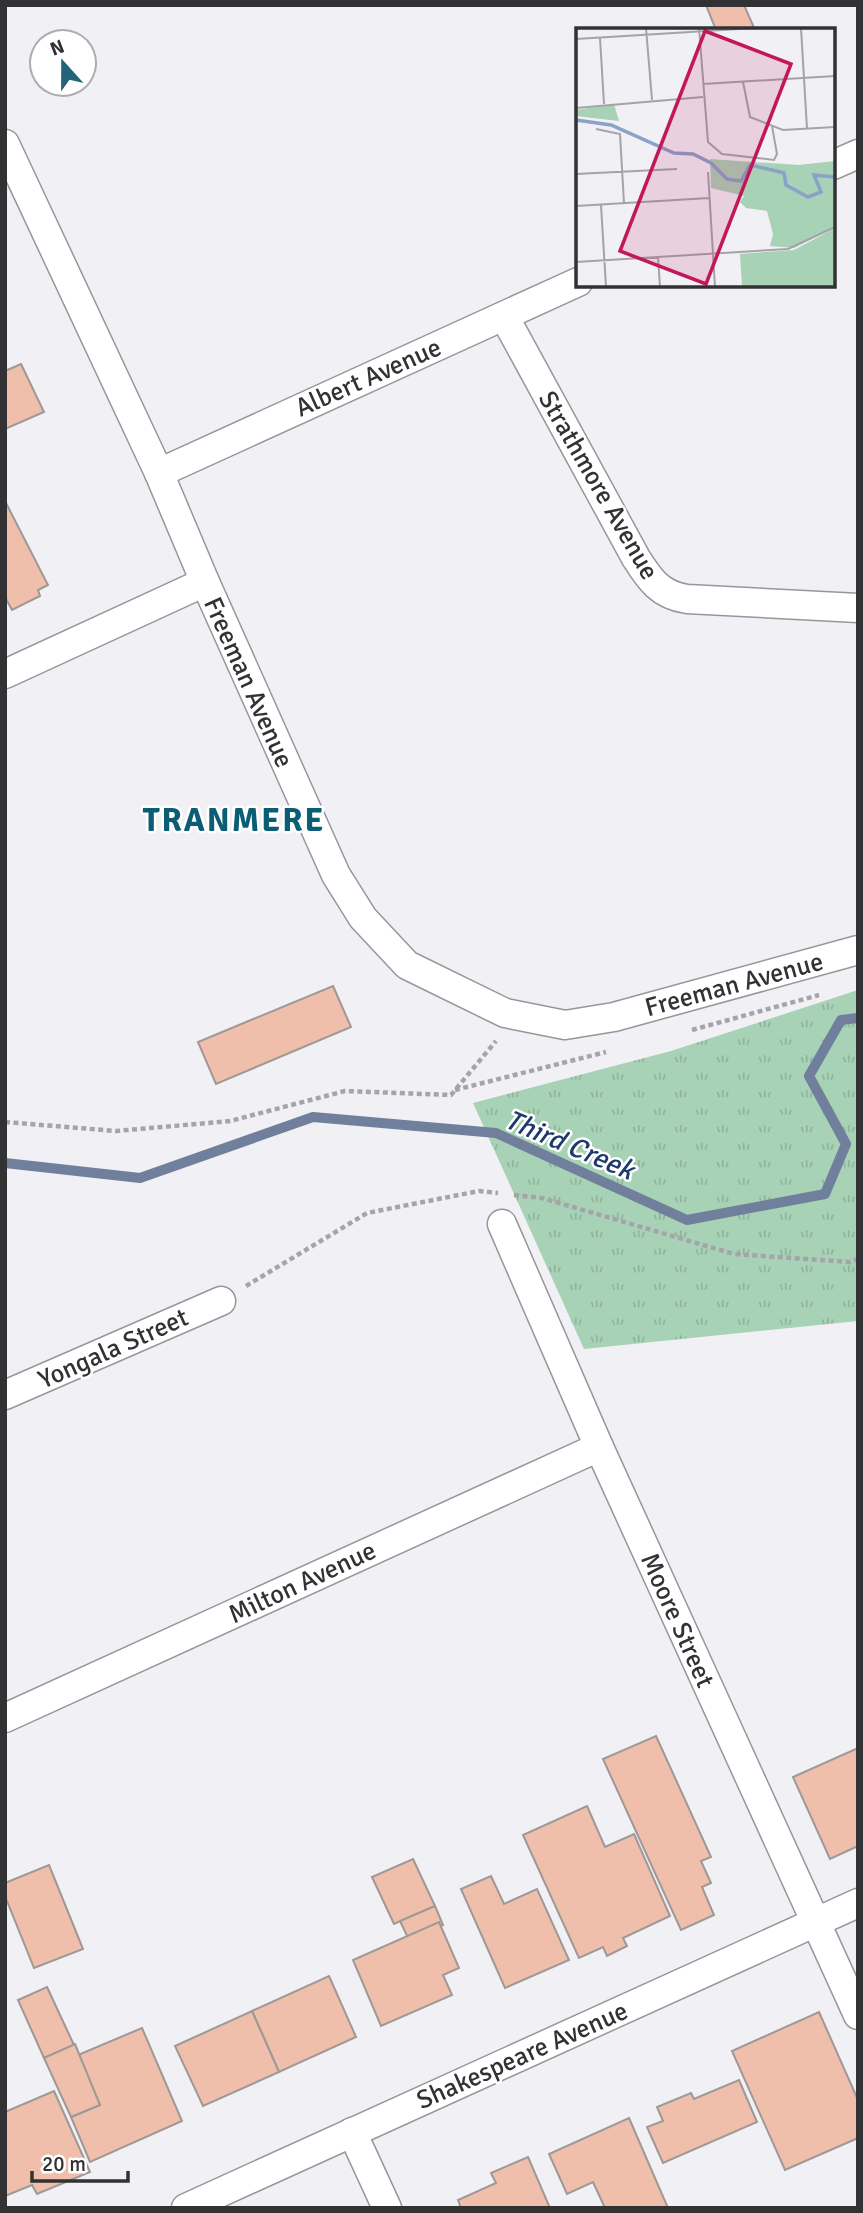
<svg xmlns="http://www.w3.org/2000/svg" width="863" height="2213" font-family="Signika,sans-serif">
  <defs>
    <pattern id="park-tufts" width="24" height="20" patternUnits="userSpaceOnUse" patternTransform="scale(1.75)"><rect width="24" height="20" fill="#a7d2b5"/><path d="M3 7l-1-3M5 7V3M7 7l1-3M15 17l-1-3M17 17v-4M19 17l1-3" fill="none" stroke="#90b59c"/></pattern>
  </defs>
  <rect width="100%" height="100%" fill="#f0f0f5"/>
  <polygon fill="url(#park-tufts)" points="858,990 858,1321 584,1349 473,1103 671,1051"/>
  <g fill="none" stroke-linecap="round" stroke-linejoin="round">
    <polyline stroke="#70809c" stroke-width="10" points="5,1163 140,1178 313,1117 496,1133 687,1220 825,1194 846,1144 809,1076 841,1020 858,1018"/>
  </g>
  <g fill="#f0bfab" stroke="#9e9896" stroke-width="2">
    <polygon points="706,5 744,5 755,30 716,30"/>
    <polygon points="21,364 44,412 5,429 5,371"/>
    <polygon points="5,501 48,585 38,590 40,596 12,610 5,597"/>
    <polygon points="333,986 351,1027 216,1084 198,1042"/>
    <polygon points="656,1736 711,1857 701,1861 711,1883 702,1887 714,1915 681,1930 603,1759"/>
    <polygon points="858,1748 858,1846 830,1859 793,1777"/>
    <polygon points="587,1806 605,1847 634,1834 670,1916 623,1938 627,1946 607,1956 603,1947 579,1958 523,1835"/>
    <polygon points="413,1859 435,1906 394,1924 372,1877"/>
    <polygon points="49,1865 83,1949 34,1968 5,1896 5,1883"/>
    <polygon points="491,1876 504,1904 537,1889 569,1960 505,1988 461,1889"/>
    <polygon points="435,1906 443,1925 409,1940 400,1921"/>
    <polygon points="439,1922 459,1968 443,1975 452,1995 381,2026 353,1960"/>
    <polygon points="329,1976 356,2037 279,2072 252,2011"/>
    <polygon points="47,1987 74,2045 44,2058 18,2000"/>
    <polygon points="252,2011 279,2072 203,2106 175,2046"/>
    <polygon points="819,2012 858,2100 858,2138 785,2170 732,2051"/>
    <polygon points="142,2028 182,2121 90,2162 71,2117 100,2105 78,2055"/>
    <polygon points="75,2044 100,2105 71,2117 44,2058"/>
    <polygon points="739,2080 757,2122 663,2163 647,2127 663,2121 657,2107 691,2093 694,2099"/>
    <polygon points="54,2091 90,2172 37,2194 32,2185 5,2196 5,2112"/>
    <polygon points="629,2118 668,2208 605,2208 593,2182 567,2194 549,2154"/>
    <polygon points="528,2157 550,2208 461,2208 458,2200 496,2183 491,2173"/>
  </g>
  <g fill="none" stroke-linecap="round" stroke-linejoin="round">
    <g stroke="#97969b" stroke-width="31">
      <g id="minor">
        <polyline points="5,144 159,473 205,582 336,875 363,918 407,965 505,1013 565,1025 614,1017 858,950"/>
        <polyline points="833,165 858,154"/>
        <path d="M504,316l132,242c14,22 24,37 51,41l171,9"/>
        <polyline points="159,473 578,282"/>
        <polyline points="5,674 205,582"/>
        <polyline points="502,1224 599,1447 858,2015"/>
        <polyline points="5,1395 221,1301"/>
        <polyline points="5,1718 599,1447"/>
        <polyline points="352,2132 387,2208"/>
        <polyline points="186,2208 858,1903"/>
      </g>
    </g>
    <g stroke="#a5a5a9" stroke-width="4.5" stroke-dasharray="5 3.5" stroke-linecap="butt">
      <polyline points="692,1030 819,995"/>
      <polyline points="455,1090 606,1052"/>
      <polyline points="5,1122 116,1131 230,1121 345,1091 451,1095 496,1041"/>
      <polyline points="514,1195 542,1198 734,1254 850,1262 858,1259"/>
      <polyline points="246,1286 367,1213 479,1191 498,1193"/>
    </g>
    <use href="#minor" stroke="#fff" stroke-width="28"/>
  </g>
  <g text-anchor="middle" stroke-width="5" stroke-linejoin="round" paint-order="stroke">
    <g font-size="26" fill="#323234" stroke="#fff">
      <text transform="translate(368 377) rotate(-24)" y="9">Albert Avenue</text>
      <text transform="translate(599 485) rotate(60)" y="9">Strathmore Avenue</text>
      <text transform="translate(249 682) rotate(66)" y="9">Freeman Avenue</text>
      <text transform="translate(734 984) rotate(-15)" y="9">Freeman Avenue</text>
      <text transform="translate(113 1348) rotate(-24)" y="9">Yongala Street</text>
      <text transform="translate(302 1582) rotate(-25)" y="9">Milton Avenue</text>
      <text transform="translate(678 1620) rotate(66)" y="9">Moore Street</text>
      <text transform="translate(522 2055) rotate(-24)" y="9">Shakespeare Avenue</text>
    </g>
    <g font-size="28" font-style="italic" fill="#1d3a6b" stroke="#fff">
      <text transform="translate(570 1144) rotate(23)" y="10">Third Creek</text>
    </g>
    <g font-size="33" font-weight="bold" letter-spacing="2" fill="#0b5d75" stroke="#fff">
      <text x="234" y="831">TRANMERE</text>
    </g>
  </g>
  <g transform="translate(576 28)">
    <rect width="259" height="259" fill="#f0f0f5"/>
    <path d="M38,76l5,17 -43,-5v-6zM134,131l89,6 36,-4v66l-41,21 -24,-2 3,-12 -6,-23 -21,-3 -6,-6 4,-6 -33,-8zM259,200v59h-93l-2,-33 54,-4z" fill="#a7d2b5"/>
    <path fill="none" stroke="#8aa2c8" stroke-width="3.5" d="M0,92l35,5 63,28 19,1 18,9 16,16 14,2 9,-16 22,5 12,3 2,12 22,12 13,-5 -7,-17 21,2"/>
    <path fill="none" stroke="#a4a4a8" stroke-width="2" d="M70,0l6,72M123,0l9,114 14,12 52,6 3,-6 -5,-28M225,0l6,101M24,10l4,66M0,11l179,-11M167,54l7,35 33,13 52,-3M127,56l132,-8M0,80l127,-11M20,101l24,5 4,69M132,144l7,115M0,146l101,-5M25,177l5,82M0,178l133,-8M82,229l2,30M0,234l212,-13 47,-22"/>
    <path fill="#c2185b" fill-opacity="0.15" stroke="#c2185b" stroke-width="3.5" d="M129,3l86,33 -85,220 -86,-33z"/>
    <rect width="259" height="259" fill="none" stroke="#323234" stroke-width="3.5"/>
  </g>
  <rect width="863" height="2213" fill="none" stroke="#323234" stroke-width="14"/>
  <g transform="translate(63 63) rotate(339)"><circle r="33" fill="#ffffff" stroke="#adadae" stroke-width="2"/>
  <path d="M0-5L12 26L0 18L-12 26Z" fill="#246479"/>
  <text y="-10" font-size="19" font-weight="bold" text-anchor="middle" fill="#323234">N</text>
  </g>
  <path d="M32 2171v10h96v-10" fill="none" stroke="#323234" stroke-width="3.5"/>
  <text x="42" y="2171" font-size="21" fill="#323234" stroke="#ffffff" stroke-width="5" paint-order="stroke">20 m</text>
</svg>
